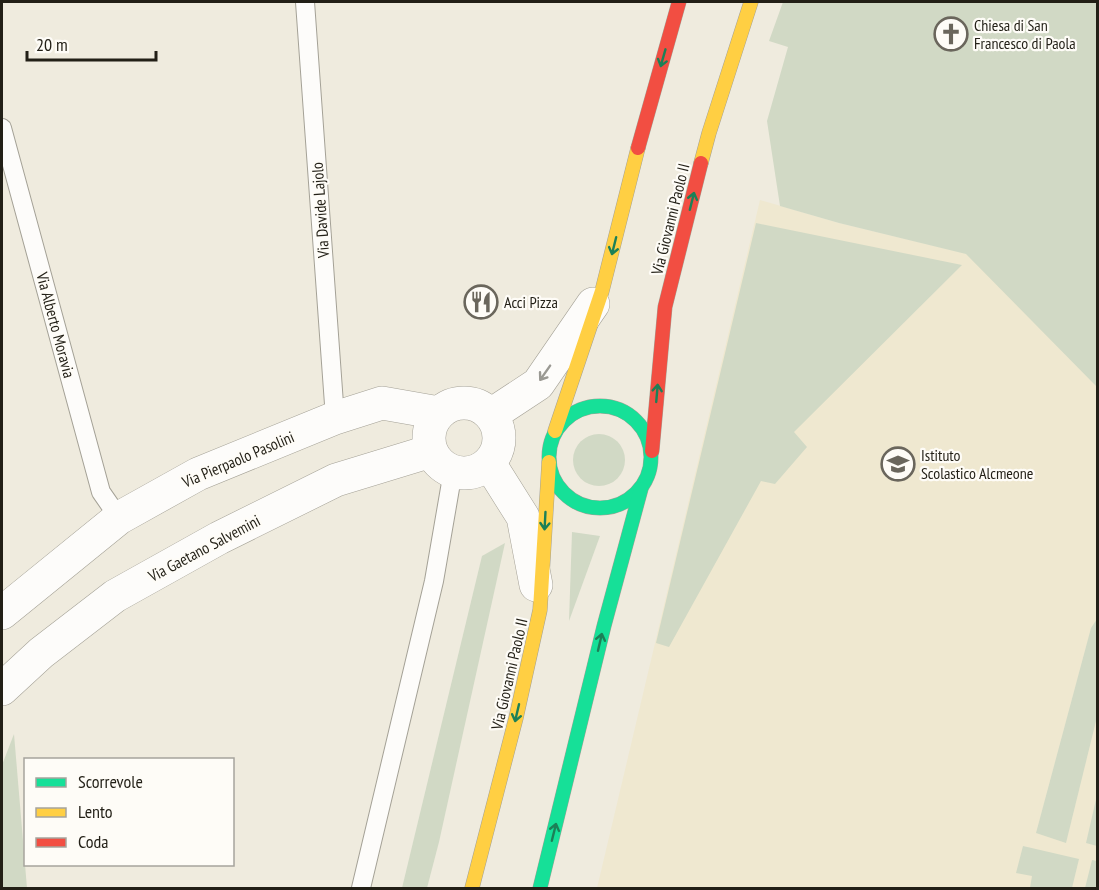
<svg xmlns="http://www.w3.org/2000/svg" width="1099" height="890" font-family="'PT Sans Narrow',sans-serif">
  <rect width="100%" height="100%" fill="#efebde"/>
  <polygon fill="#efe8d0" points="760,200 839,223 1097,285 1097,888 597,888"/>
  <g fill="#d1d9c5">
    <polygon points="783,2 1097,2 1097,387 966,254 839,223 780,206 767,121 788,47 769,41"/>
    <polygon points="756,223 962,265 794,432 807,447 775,484 761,481 669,647 656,643"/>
    <circle cx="599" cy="460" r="26"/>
    <polygon points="572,532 600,536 569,621"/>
    <polygon points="505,543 439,842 427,888 402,888 482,556"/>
    <polygon points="1097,619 1097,717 1066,843 1036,833 1091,628"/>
    <polygon points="14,734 27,888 2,888 2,765"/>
    <polygon points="1097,795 1097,846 1086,843"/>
    <polygon points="1023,846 1079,859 1072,888 1030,888 1032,876 1016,873"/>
    <polygon points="1092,860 1097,861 1097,888 1085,888"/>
  </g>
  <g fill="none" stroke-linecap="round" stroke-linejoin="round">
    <g stroke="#a4a196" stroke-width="20">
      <g id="lane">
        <polyline points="305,2 335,418"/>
        <polyline points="2,128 101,492 119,518"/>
        <polyline points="361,888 434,581 453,471"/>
      </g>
    </g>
    <g stroke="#a4a196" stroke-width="34">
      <g id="street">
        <circle cx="464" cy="438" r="35"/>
        <polyline points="491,415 538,384 593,304"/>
        <polyline points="489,463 523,517 536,585"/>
        <polyline points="2,613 119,518 198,474 335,418 382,403 439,413"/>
        <polyline points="2,689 41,653 115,596 219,538 336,480 431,451"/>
      </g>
    </g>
    <g stroke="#a4a196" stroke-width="15">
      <g id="fast">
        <circle cx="600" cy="457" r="51"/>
        <polyline points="540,888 604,626 641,489"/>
      </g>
    </g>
    <g stroke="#a4a196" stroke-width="15">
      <g id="slow">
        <polyline points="701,163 709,133 751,2"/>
        <polyline points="555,431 602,291 638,148"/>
        <polyline points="472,888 516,718 540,610 549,462"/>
      </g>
    </g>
    <g stroke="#a4a196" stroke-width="15">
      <g id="jam">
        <polyline points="638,148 679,2"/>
        <polyline points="652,451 665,307 701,163"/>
      </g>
    </g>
    <use href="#lane" stroke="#fdfcfa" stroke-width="18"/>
    <use href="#street" stroke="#fdfcfa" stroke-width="33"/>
    <use href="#fast" stroke="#16e098" stroke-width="14"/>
    <use href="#slow" stroke="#ffcf43" stroke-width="14"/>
    <use href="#jam" stroke="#f24e42" stroke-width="14"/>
  </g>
  <defs><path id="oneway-shaft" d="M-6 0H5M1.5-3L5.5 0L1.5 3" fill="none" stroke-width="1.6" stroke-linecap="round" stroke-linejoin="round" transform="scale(1.5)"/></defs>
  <g stroke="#1c8057">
    <use href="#oneway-shaft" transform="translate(663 58) rotate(106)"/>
    <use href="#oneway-shaft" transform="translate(692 201) rotate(-76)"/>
    <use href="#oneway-shaft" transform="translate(614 246) rotate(104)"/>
    <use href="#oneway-shaft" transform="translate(657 393) rotate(-85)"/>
    <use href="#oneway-shaft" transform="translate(545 521) rotate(93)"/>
    <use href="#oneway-shaft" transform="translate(600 642) rotate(-77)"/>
    <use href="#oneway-shaft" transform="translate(517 713) rotate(103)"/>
    <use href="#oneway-shaft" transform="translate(554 832) rotate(-76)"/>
  </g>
  <use stroke="#9a9993" href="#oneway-shaft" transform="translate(545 373) rotate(125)"/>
  <defs>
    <g id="church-ring" transform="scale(1.725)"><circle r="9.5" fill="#fefcf7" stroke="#6a665c" stroke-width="1.5"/><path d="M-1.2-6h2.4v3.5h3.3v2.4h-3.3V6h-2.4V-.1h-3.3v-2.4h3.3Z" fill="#6a665c"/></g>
    <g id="restaurant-ring" transform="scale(1.725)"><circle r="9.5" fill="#fefcf7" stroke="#6a665c" stroke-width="1.5"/><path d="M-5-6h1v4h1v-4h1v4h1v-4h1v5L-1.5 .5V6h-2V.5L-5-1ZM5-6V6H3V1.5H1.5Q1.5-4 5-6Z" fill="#6a665c"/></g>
    <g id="school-ring" transform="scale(1.725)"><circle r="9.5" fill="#fefcf7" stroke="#6a665c" stroke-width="1.5"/><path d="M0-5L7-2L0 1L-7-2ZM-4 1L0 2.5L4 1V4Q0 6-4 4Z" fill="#6a665c"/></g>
  </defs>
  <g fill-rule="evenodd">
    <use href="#church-ring" x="951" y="34"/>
    <use href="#restaurant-ring" x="481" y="302"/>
    <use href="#school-ring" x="898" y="464"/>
  </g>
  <g text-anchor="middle" stroke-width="4.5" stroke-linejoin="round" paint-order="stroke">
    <g font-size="16" fill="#221f16" stroke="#fefcf7" text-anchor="start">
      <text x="974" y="31">Chiesa di San<tspan x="974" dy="18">Francesco di Paola</tspan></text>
      <text x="504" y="308">Acci Pizza</text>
      <text x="921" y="461">Istituto<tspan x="921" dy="18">Scolastico Alcmeone</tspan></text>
    </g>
    <g font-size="16" fill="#221f16" stroke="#fefcf7">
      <text transform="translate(320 210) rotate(-94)" y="6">Via Davide Lajolo</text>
      <text transform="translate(670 219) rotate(-76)" y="6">Via Giovanni Paolo II</text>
      <text transform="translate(56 325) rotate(75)" y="6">Via Alberto Moravia</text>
      <text transform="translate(238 459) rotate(-23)" y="6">Via Pierpaolo Pasolini</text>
      <text transform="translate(204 548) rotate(-28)" y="6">Via Gaetano Salvemini</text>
      <text transform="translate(509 674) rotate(-77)" y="6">Via Giovanni Paolo II</text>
    </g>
  </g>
  <rect width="1099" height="890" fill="none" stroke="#221f16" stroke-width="6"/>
  <rect x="24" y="758" width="210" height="108" fill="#fefcf7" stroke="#a6a49d" stroke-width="1.5"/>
  <rect x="36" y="778" width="30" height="9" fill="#16e098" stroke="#a6a49d" stroke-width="1.5"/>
  <text x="78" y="788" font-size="18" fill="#221f16">Scorrevole</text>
  <rect x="36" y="808" width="30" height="9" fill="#ffcf43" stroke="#a6a49d" stroke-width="1.5"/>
  <text x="78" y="818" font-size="18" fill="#221f16">Lento</text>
  <rect x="36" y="838" width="30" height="9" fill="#f24e42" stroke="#a6a49d" stroke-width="1.5"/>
  <text x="78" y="848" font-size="18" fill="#221f16">Coda</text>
  <path d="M27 51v9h129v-9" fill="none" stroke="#221f16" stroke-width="3"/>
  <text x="36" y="51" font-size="18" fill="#221f16" stroke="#fefcf7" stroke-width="4.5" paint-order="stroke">20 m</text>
</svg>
